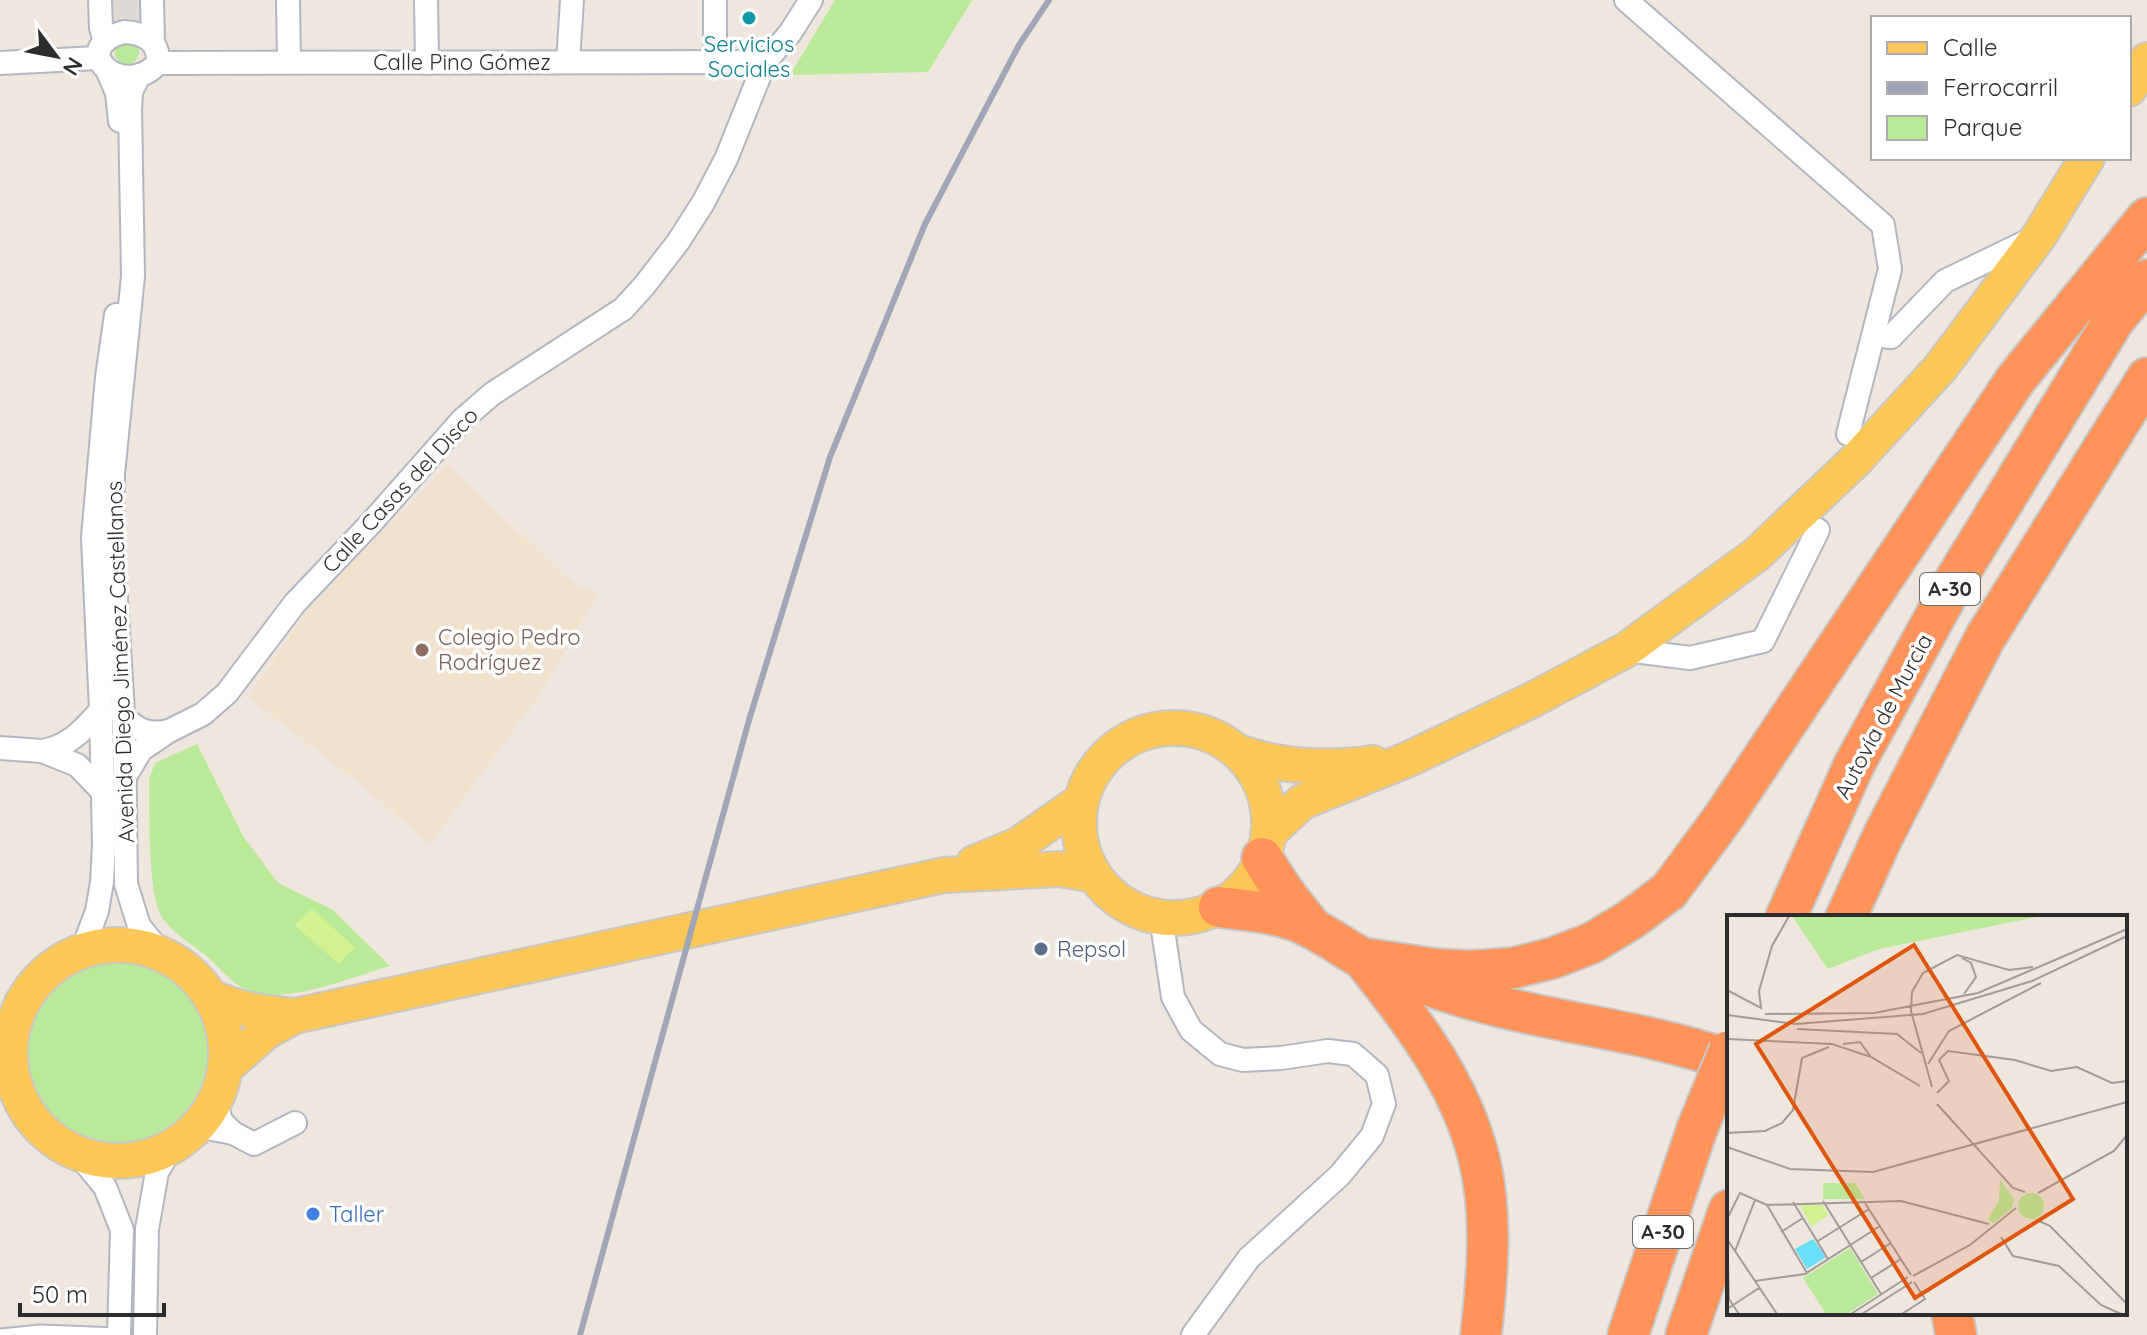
<svg xmlns="http://www.w3.org/2000/svg" width="2147" height="1335" font-family="Quicksand,sans-serif">
  <rect width="100%" height="100%" fill="#efe6de"/>
  <polygon fill="#f2e2cd" points="447,465 577,587 598,593 541,692 430,844 364,787 248,697 308,609"/>
  <g fill="#baea97">
    <polygon points="835,0 972,0 928,72 790,75"/>
    <circle cx="127" cy="52" r="12"/>
    <path d="M197,744l46,92 35,47 55,27 57,56c-37,11 -100,37 -137,26 -19,-5 -30,-21 -43,-33 -16,-14 -34,-23 -47,-40 -16,-23 -13,-109 -14,-140l6,-16z"/>
    <circle cx="119" cy="1054" r="93"/>
  </g>
  <polygon fill="#d1f192" points="312,909 355,947 339,964 294,925"/>
  <polygon fill="#dfdad6" points="105,0 144,0 144,24 105,28"/>
  <g fill="none" stroke-linecap="round" stroke-linejoin="round">
    <g stroke="#b2b6c1" stroke-width="15">
      <polyline id="service" points="0,1335 40,1331 119,1334"/>
    </g>
    <g stroke="#b2b6c1" stroke-width="26">
      <g id="minor">
        <polyline points="100,0 101,28 105,41"/>
        <polyline points="152,0 153,41"/>
        <polyline points="288,0 289,61"/>
        <polyline points="426,0 427,63"/>
        <polyline points="1626,0 1883,225 1890,269 1848,434"/>
        <path d="M124,32c21,1 35,9 34,31 -35,39 -93,-15 -34,-31z"/>
        <polyline points="568,62 572,0"/>
        <polyline points="715,62 715,0"/>
        <polyline points="0,63 97,58"/>
        <polyline points="158,63 765,62"/>
        <polyline points="108,72 117,93 120,121"/>
        <polyline points="139,75 131,92 130,109 133,276 113,474 112,533 124,729 126,884 139,926 161,953"/>
        <polyline points="1874,335 1891,337 1945,281 2034,238"/>
        <polyline points="1626,650 1690,658 1763,641 1818,530"/>
        <path d="M101,710c-17,19 -32,37 -59,41l35,14 25,26"/>
        <path d="M123,716c15,15 25,19 46,15l-28,19 -15,25"/>
        <polyline points="169,731 203,714 227,693 295,603 372,522 462,420 492,394 623,309 644,286 678,242 703,203 726,159 765,62 790,33 811,0"/>
        <polyline points="0,748 42,751"/>
        <polyline points="1161,917 1173,997 1191,1030 1220,1054 1243,1060 1281,1058 1328,1051 1353,1054 1377,1075 1384,1104 1372,1136 1340,1175 1249,1258 1193,1335"/>
        <polyline points="82,951 97,911 102,882 104,844 101,710 93,538 107,377 116,315"/>
        <polyline points="215,1099 221,1121 233,1133"/>
        <polyline points="197,1126 233,1133 254,1144 295,1123"/>
        <polyline points="78,1154 105,1187 122,1230 119,1335"/>
        <polyline points="145,1335 147,1229 157,1172 172,1147"/>
      </g>
    </g>
    <g stroke="#c8c8c8" stroke-width="38">
      <g id="primary">
        <polyline points="2129,89 2147,60"/>
        <circle cx="1174" cy="823" r="95"/>
        <path d="M1238,752c45,16 88,17 135,11"/>
        <polyline points="1268,834 1302,802 1409,759 1532,700 1626,650 1757,554 1856,460 1941,367 2039,236 2087,158"/>
        <polyline points="974,863 1018,845 1081,801"/>
        <circle cx="118" cy="1053" r="108"/>
        <path d="M210,996c27,14 54,17 85,20"/>
        <polyline points="225,1068 267,1031 295,1016 944,875 1060,869 1094,875"/>
      </g>
    </g>
    <g stroke="#c8c8c8" stroke-width="44">
      <g id="motorway">
        <polyline points="1262,858 1283,891 1312,928"/>
        <path d="M1219,907c26,3 52,5 77,14 23,9 43,24 64,36 27,14 56,25 85,34 93,31 192,37 284,69"/>
        <polyline points="1786,917 1854,765 1954,582 2114,320 2147,280"/>
        <polyline points="1846,917 1884,834 1985,638 2147,378"/>
        <polyline points="1362,958 1435,969 1469,971 1513,968 1553,958 1592,943 1630,920 1669,891 1723,818 2016,379 2147,218"/>
        <path d="M1367,964c43,54 86,110 107,177 20,61 14,131 7,194"/>
        <polyline points="1952,1313 1956,1335"/>
        <polyline points="1628,1335 1697,1129"/>
        <polyline points="1686,1335 1729,1210"/>
      </g>
    </g>
    <use href="#service" stroke="#fff" stroke-width="11"/>
    <use href="#minor" stroke="#fff" stroke-width="22"/>
    <use href="#primary" stroke="#fcc756" stroke-width="34"/>
    <use href="#motorway" stroke="#ff9359" stroke-width="40"/>
    <polyline stroke="#a0a6b8" stroke-width="6" points="580,1335 749,720 830,457 925,224 1019,45 1049,0"/>
    <g stroke="#c8c8c8" stroke-width="44" stroke-linecap="butt">
      <polyline id="motorway-bridge" points="1697,1129 1729,1051"/>
    </g>
    <use href="#motorway-bridge" stroke="#ff9359" stroke-width="40"/>
  </g>
  <circle fill="#0f9aa8" stroke="#fff" stroke-width="3" cx="749" cy="18" r="8"/>
  <circle fill="#8d6e63" stroke="#fff" stroke-width="3" cx="422" cy="650" r="8"/>
  <circle fill="#5c6f8a" stroke="#fff" stroke-width="3" cx="1041" cy="949" r="8"/>
  <circle fill="#3f7fe0" stroke="#fff" stroke-width="3" cx="313" cy="1214" r="8"/>
  <g text-anchor="middle" stroke-width="7" stroke-linejoin="round" paint-order="stroke">
    <g fill="#fff" stroke="#6c6c6c" stroke-width="2">
      <rect x="1920" y="573" width="60" height="32" rx="6"/>
      <rect x="1633" y="1216" width="60" height="32" rx="6"/>
    </g>
    <g font-size="20" font-weight="bold" fill="#2d2d2d">
      <text x="1950" y="596">A-30</text>
      <text x="1663" y="1239">A-30</text>
    </g>
    <g font-size="22" fill="#0d838f" stroke="#fff">
      <text x="749" y="52">Servicios<tspan x="749" dy="25">Sociales</tspan></text>
    </g>
    <g font-size="22" fill="#2d2d2d" stroke="#fff">
      <text x="462" y="70">Calle Pino Gómez</text>
      <text transform="translate(400 490) rotate(-47)" y="8">Calle Casas del Disco</text>
      <text transform="translate(120 662) rotate(-92)" y="8">Avenida Diego Jiménez Castellanos</text>
      <text transform="translate(1883 716) rotate(-62)" y="8">Autovía de Murcia</text>
    </g>
    <g font-size="22" fill="#785e54" stroke="#fff" text-anchor="start">
      <text x="438" y="645">Colegio Pedro<tspan x="438" dy="25">Rodríguez</tspan></text>
    </g>
    <g font-size="22" fill="#4e5e75" stroke="#fff" text-anchor="start">
      <text x="1057" y="957">Repsol</text>
    </g>
    <g font-size="22" fill="#366cbe" stroke="#fff" text-anchor="start">
      <text x="329" y="1222">Taller</text>
    </g>
  </g>
  <g transform="translate(1727 915)">
    <rect width="400" height="400" fill="#efe6de"/>
    <path d="M65,1h250l-163,33 -51,20zM273,265l14,19 -2,9 -18,15 -6,-3 11,-20zM96,268h32l10,16h-42zM291 291a13 13 0 1 1 26 0a13 13 0 1 1-26 0ZM123,333l28,46 -31,20h-21l-23,-36z" fill="#baea97"/>
    <path d="M73,289l22,1 7,10 -18,12z" fill="#d1f192"/>
    <path d="M86,324l13,18 -19,12 -12,-20z" fill="#6adff8"/>
    <path fill="none" stroke="#a19c97" stroke-width="2" d="M235,43l9,5 5,14 -12,17M0,75l34,18 -2,-17 13,-45 17,-30M38,99l109,-1 104,-20 149,-64M0,100l69,9 127,-10 109,-33 95,-45M70,114l100,5 24,19M0,124l105,5 39,13 49,29M116,129l17,-2 11,15M201,149l21,-33 92,-48M205,172l-21,-76 1,-19 11,-19 34,-18 52,15 24,-3M210,178l12,-12 -10,-21 9,-9 67,9 36,11 26,-4 35,16 15,-2M210,189l76,84 12,4M0,218l38,-2 17,-8 11,-13 9,-52 27,-11M0,232l63,22 83,3 254,-70M311,278l76,-42 13,-16M96,286l58,93M66,287l35,57M138,288l46,72M40,290l40,68M0,304l13,-26 27,12 134,-4 88,23M310,305l13,6 77,78M54,317l22,-14M274,322l12,19 46,10 42,39 20,9M0,324l50,75M91,326l51,-32M8,336l20,-51M134,347l30,-19M1,349l1,35 10,15M186,361l57,-31 46,-37M144,363l30,-19M28,366l50,-7 75,-48M0,394l32,-21M124,399l57,-37M135,399l50,-32M175,399l23,-15 -11,-17"/>
    <path fill="#df570e" fill-opacity="0.15" stroke="#df570e" stroke-width="4" d="M187,30l159,254 -158,99 -159,-254z"/>
    <rect width="400" height="400" fill="none" stroke="#2d2d2d" stroke-width="4"/>
  </g>
  <rect x="1871" y="16" width="260" height="144" fill="#ffffff" stroke="#ababab" stroke-width="2"/>
  <rect x="1887" y="42" width="40" height="12" fill="#fcc756" stroke="#ababab" stroke-width="2"/>
  <text x="1943" y="56" font-size="24" fill="#2d2d2d">Calle</text>
  <rect x="1887" y="82" width="40" height="12" fill="#a0a6b8" stroke="#ababab" stroke-width="2"/>
  <text x="1943" y="96" font-size="24" fill="#2d2d2d">Ferrocarril</text>
  <rect x="1887" y="116" width="40" height="24" fill="#baea97" stroke="#ababab" stroke-width="2"/>
  <text x="1943" y="136" font-size="24" fill="#2d2d2d">Parque</text>
  <g transform="translate(56 56) rotate(122)" stroke="#ffffff" stroke-width="6" paint-order="stroke">
  <path d="M0-6L14 30L0 20L-14 30Z" fill="#2d2d2d"/>
  <text y="-12" font-size="22" font-weight="bold" text-anchor="middle" fill="#2d2d2d">N</text>
  </g>
  <path d="M20 1303v12h144v-12" fill="none" stroke="#2d2d2d" stroke-width="4"/>
  <text x="32" y="1303" font-size="24" fill="#2d2d2d" stroke="#ffffff" stroke-width="6" paint-order="stroke">50 m</text>
</svg>
